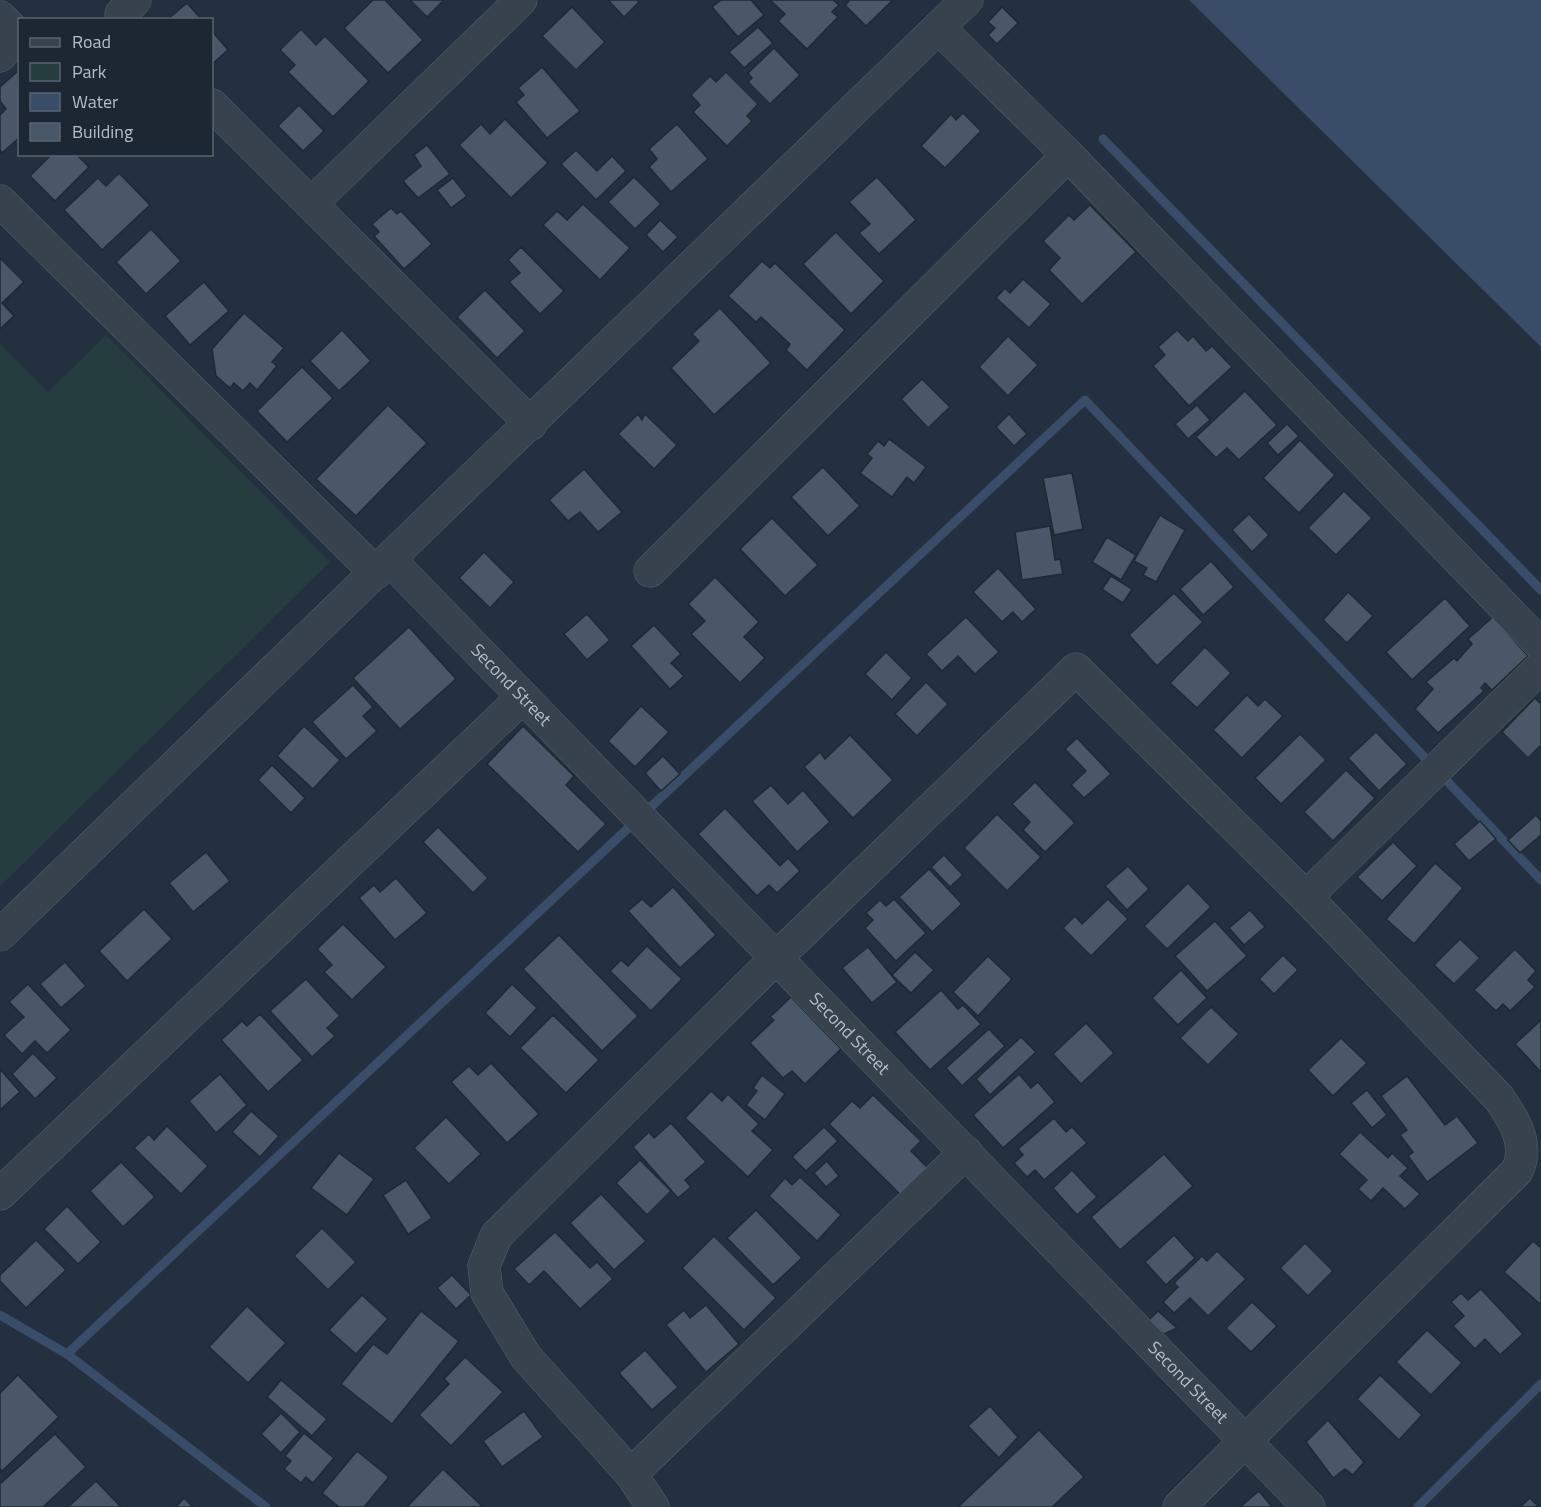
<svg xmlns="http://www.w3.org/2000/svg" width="1541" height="1507" font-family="'Titillium Web',sans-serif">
  <rect width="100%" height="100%" fill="#24303f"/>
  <polygon fill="#263d40" points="106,335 330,562 0,886 0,344 48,392"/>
  <polygon fill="#394d68" points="1189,0 1541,0 1541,347"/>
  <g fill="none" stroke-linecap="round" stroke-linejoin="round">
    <g stroke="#394d68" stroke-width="9">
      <polyline points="1103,139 1541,590"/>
      <polyline points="0,1315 67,1354"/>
      <polyline points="266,1507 67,1354 1085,400 1541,880"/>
      <polyline points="1418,1507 1541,1384"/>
    </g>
  </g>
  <g fill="#4a5768" stroke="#1f2936" stroke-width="1.5">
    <polygon points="373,0 385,0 423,40 388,73 344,28"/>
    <polygon points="410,0 444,0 427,17"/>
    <polygon points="608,0 637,0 639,2 624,17"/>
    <polygon points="721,0 751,0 764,15 738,37 712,7"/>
    <polygon points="770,0 833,0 839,5 832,12 838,17 807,49 778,21 785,14"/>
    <polygon points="850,0 893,0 866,26 845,5"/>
    <polygon points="187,3 202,20 167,20"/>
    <polygon points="572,7 605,42 576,70 542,36"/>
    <polygon points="1002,7 1018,23 997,44 988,35 995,28 988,22"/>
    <polygon points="758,27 773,43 744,68 729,52"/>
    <polygon points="301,29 316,45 325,36 369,81 333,117 288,72 295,65 280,50"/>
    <polygon points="212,31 228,50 212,64"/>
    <polygon points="774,48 800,75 770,104 748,82 752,78 748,73"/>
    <polygon points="542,67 580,111 547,138 516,102 524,95 518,88"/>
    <polygon points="18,71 20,137 2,153 0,150 0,115 6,109 0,101 0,87"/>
    <polygon points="726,72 758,104 747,116 752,121 727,146 693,112 700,105 691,95 710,76 716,82"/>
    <polygon points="299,105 324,131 303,151 278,126"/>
    <polygon points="963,113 981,131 945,168 921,146 951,114 956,120"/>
    <polygon points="505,119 548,163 511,198 459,145 481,124 490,134"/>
    <polygon points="677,124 708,159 671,192 649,167 657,159 649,149"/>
    <polygon points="427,145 450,174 418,198 403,181 421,166 414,155"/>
    <polygon points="576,150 597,171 612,156 626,171 596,200 561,164"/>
    <polygon points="52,154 76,154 89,167 55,201 30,176"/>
    <polygon points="119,173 150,205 102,250 64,210 98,178 106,186"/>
    <polygon points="634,177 661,204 635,229 608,202"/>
    <polygon points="877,177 916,220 879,254 859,233 870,224 849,202"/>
    <polygon points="453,178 467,196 451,208 437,190"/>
    <polygon points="583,204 630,248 600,280 543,225 557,211 567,220"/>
    <polygon points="1090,205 1136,252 1082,304 1049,270 1060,258 1043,241 1069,215 1074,220"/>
    <polygon points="391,208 397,214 401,211 432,244 404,269 374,236 379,232 372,224"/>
    <polygon points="660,220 678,237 663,252 646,235"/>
    <polygon points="151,229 181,261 146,294 116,262"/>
    <polygon points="836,232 884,281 851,314 803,264"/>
    <polygon points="521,247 564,291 540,314 509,282 520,273 508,260"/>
    <polygon points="0,258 24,282 2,303 14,316 0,329"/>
    <polygon points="762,261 770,268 775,263 845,330 807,370 786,350 790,344 761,317 756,322 728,296"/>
    <polygon points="1023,279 1051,304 1029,328 996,298 1005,288 1010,293"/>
    <polygon points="204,282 229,311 190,345 165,316"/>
    <polygon points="485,290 525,331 497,358 457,317"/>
    <polygon points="720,308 771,363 714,415 671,368 699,341 692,334"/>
    <polygon points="244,313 284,348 272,362 277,366 257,390 250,383 243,391 234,383 230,388 216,376 212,349"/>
    <polygon points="342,330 371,361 339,391 310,361"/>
    <polygon points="1177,330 1188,341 1193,336 1206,351 1212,346 1232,367 1189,406 1153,366 1165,355 1158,347"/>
    <polygon points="1008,336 1038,365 1008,396 979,367"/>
    <polygon points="302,367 333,398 287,442 257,411"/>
    <polygon points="922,379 950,407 928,428 901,399"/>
    <polygon points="1245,391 1277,425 1239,460 1227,448 1216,458 1196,437"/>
    <polygon points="388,405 427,443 356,516 316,479"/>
    <polygon points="1197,405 1210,420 1188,439 1175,424"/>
    <polygon points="638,414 642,420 645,414 677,445 654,469 618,434"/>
    <polygon points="1009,414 1027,434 1014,446 996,427"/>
    <polygon points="1287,424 1299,436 1278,455 1267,443"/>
    <polygon points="889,439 926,467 914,483 907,477 892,497 860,473 872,458 867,454 878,441 884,446"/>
    <polygon points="1300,440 1335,475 1299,513 1263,478"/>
    <polygon points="823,467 860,506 828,536 791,497"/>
    <polygon points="584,469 622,512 598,532 580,512 568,521 549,500"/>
    <polygon points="1072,473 1083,529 1054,535 1043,478"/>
    <polygon points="1344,491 1372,518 1336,555 1308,528"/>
    <polygon points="1249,514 1269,535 1252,552 1232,530"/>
    <polygon points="1160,515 1185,530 1156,582 1143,575 1147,568 1134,561"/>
    <polygon points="772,518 818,565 785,596 740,549"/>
    <polygon points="1050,526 1055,560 1060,559 1063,574 1022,580 1015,532"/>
    <polygon points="1107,537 1136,555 1121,580 1092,562"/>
    <polygon points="484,552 514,582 490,608 459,578"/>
    <polygon points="1211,561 1234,587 1203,615 1180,589"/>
    <polygon points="998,568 1036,609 1022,622 1013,612 1002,622 973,592"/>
    <polygon points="1111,576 1132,589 1123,603 1102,589"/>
    <polygon points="715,577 759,622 744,637 765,658 740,683 691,634 705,621 688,604"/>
    <polygon points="1348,592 1373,616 1347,643 1323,620"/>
    <polygon points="1174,593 1203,622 1157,666 1129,635"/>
    <polygon points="1445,598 1470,626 1412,680 1386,652"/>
    <polygon points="587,614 610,640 587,660 564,634"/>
    <polygon points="966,617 999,652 975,674 958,656 942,671 926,654"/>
    <polygon points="1493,617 1528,656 1492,690 1485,683 1481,688 1484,691 1438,733 1415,709 1433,689 1426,682 1454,658 1457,661 1472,644 1468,639"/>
    <polygon points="654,625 681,654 671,663 684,676 670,689 631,646"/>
    <polygon points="409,627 456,679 400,729 353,678"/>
    <polygon points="1205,647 1231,673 1197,708 1170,683"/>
    <polygon points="886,652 912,678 892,700 865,674"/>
    <polygon points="926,682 948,704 917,736 895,714"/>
    <polygon points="353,685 373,707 363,716 377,731 346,759 312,722"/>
    <polygon points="1247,695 1258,706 1265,699 1283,716 1242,758 1213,730"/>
    <polygon points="1535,698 1541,704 1541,745 1528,758 1502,732"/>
    <polygon points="641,706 669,732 635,767 608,741"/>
    <polygon points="304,726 340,760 313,789 277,756"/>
    <polygon points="523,726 574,776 566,785 606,824 578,852 487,764"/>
    <polygon points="1376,732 1407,764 1379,791 1348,758"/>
    <polygon points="1300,734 1326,760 1281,804 1255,778"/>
    <polygon points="850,735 893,780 853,818 804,767 820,752 825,759"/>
    <polygon points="1077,738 1111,774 1084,798 1071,785 1086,771 1065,749"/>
    <polygon points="663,756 680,774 661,791 645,773"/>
    <polygon points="272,765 305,798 291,813 258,780"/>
    <polygon points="1346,770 1375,798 1333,841 1304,812"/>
    <polygon points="1035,782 1075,823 1045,852 1023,830 1030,822 1012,804"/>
    <polygon points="771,785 788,804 803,790 830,822 797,852 752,801"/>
    <polygon points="725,808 780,866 788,858 800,871 777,893 769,885 757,896 698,834"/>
    <polygon points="997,814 1041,857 1007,891 964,848"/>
    <polygon points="1536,815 1541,821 1541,835 1520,853 1508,840"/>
    <polygon points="1480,821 1496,839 1469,861 1454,844"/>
    <polygon points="438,827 488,878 473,893 423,842"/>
    <polygon points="1393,842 1417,866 1382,901 1357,877"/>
    <polygon points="206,852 230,881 193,912 169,883"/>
    <polygon points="944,855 963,875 950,887 931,867"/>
    <polygon points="1435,863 1463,888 1414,944 1386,919"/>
    <polygon points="1128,866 1149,889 1127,910 1105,886"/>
    <polygon points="929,869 962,904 932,932 899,897"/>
    <polygon points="396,878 427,913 395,940 359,898 374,885 380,892"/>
    <polygon points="1188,883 1211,907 1167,949 1144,926"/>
    <polygon points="673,887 716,935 680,968 628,911 642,899 651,907"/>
    <polygon points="894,899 926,933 896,961 865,928 873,920 866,913 880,900 886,906"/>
    <polygon points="1108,899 1128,919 1091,956 1063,928 1075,916 1082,924"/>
    <polygon points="144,909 172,939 127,981 99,951"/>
    <polygon points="1250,910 1265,927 1244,945 1229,928"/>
    <polygon points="1215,921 1247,956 1207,991 1175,956"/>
    <polygon points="343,924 386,967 352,1000 324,972 332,965 317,949"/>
    <polygon points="559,935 638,1016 602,1051 523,969"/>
    <polygon points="1460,939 1480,958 1454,984 1434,965"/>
    <polygon points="647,946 682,979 651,1011 610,971 621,960 628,966"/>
    <polygon points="868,947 897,982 872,1003 842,968"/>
    <polygon points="1515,949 1536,971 1528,980 1535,987 1510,1011 1503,1004 1496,1011 1474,990"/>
    <polygon points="915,952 934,970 911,993 892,975"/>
    <polygon points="1283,955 1298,970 1274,994 1259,979"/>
    <polygon points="988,956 1012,979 978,1016 953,992"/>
    <polygon points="65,962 86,986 61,1008 40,984"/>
    <polygon points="1181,970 1207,998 1178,1025 1152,998"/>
    <polygon points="306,979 340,1016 327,1028 335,1036 312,1057 270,1011"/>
    <polygon points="28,984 71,1030 47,1053 35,1041 22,1054 4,1035 24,1017 9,1002"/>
    <polygon points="512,984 537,1008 510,1037 485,1013"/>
    <polygon points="941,990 958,1009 963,1005 981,1024 930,1070 895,1032"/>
    <polygon points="791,997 841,1049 805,1084 792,1071 783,1078 750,1043 774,1020 770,1017"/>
    <polygon points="1211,1007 1239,1034 1208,1065 1180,1038"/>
    <polygon points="260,1014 303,1060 268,1092 221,1040 242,1021 247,1026"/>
    <polygon points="553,1015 599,1060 566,1093 520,1048"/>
    <polygon points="1541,1020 1541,1072 1515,1044"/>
    <polygon points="1086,1023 1114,1053 1081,1084 1053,1054"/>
    <polygon points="989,1029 1005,1046 962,1086 946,1068"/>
    <polygon points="1021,1037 1036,1052 990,1095 976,1079"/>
    <polygon points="1341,1038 1367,1063 1333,1096 1308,1070"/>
    <polygon points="33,1053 57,1078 35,1099 12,1074"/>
    <polygon points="491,1063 539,1114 507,1143 451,1082 469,1066 478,1075"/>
    <polygon points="0,1069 20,1092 0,1110"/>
    <polygon points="220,1074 247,1105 216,1133 189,1101"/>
    <polygon points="1019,1074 1031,1088 1038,1082 1055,1102 1003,1148 973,1115"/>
    <polygon points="762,1075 785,1094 765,1120 746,1105 757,1091 753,1088"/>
    <polygon points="1407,1076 1445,1125 1457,1116 1478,1143 1427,1182 1408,1156 1413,1152 1400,1135 1407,1130 1381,1096"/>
    <polygon points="1367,1090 1387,1115 1372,1128 1351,1103"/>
    <polygon points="711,1091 722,1101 728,1094 759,1124 752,1131 773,1150 748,1177 685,1118"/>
    <polygon points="873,1095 921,1141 911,1151 933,1173 906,1200 829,1124 852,1101 860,1108"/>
    <polygon points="251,1111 279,1136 260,1157 232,1132"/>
    <polygon points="446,1117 481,1154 449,1184 414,1148"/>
    <polygon points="1054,1118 1066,1132 1072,1127 1087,1143 1044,1180 1035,1170 1027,1177 1014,1163 1023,1155 1018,1149"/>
    <polygon points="671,1123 706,1162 685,1180 691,1187 678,1198 633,1147 649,1132 654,1138"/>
    <polygon points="167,1126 208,1166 181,1194 134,1148 149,1134 154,1140"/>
    <polygon points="824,1127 838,1141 806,1171 792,1157"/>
    <polygon points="1360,1132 1388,1158 1392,1153 1408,1168 1400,1176 1420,1194 1405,1209 1383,1188 1371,1201 1358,1189 1367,1180 1339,1154"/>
    <polygon points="339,1153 374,1179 347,1215 311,1188"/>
    <polygon points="1164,1154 1193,1186 1120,1250 1091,1217"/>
    <polygon points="640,1160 671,1191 647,1215 616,1183"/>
    <polygon points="827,1161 839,1176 826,1187 814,1173"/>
    <polygon points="121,1162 155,1197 123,1227 90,1191"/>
    <polygon points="1072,1170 1097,1197 1077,1215 1053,1188"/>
    <polygon points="800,1177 841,1215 817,1241 769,1196 785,1178 792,1185"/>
    <polygon points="406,1180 432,1218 408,1234 383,1195"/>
    <polygon points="601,1194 646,1241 614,1270 570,1223"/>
    <polygon points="67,1206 101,1242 78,1264 44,1229"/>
    <polygon points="756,1210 802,1258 773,1285 727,1238"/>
    <polygon points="322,1228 356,1262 328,1290 294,1256"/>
    <polygon points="555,1232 590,1268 597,1262 613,1279 580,1309 544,1271 529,1285 514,1269"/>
    <polygon points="1174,1235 1195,1258 1166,1285 1145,1262"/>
    <polygon points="714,1236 776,1298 744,1330 682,1268"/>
    <polygon points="36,1240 66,1270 26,1308 0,1281 0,1275"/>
    <polygon points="1533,1241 1541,1248 1541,1305 1504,1272"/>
    <polygon points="1305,1243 1333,1271 1308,1296 1280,1268"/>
    <polygon points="1217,1251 1246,1279 1208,1316 1190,1298 1174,1313 1163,1302 1178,1287 1174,1283 1202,1256 1207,1261"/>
    <polygon points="452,1275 471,1295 456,1309 437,1288"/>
    <polygon points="1481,1289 1523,1334 1500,1355 1485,1339 1475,1349 1453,1326 1464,1316 1451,1302 1461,1293 1468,1300"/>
    <polygon points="362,1295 388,1319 356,1354 329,1330"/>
    <polygon points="1252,1302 1277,1326 1251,1352 1226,1328"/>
    <polygon points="706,1305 739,1344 706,1372 666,1325 684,1310 690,1318"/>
    <polygon points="247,1306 286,1343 248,1383 209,1347"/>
    <polygon points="421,1311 459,1341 392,1424 341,1384 373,1344 387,1354"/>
    <polygon points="1158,1311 1177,1328 1164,1334 1148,1321"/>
    <polygon points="1427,1330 1462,1363 1431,1395 1396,1362"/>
    <polygon points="645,1350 678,1387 652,1410 619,1373"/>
    <polygon points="465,1357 503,1392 451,1446 419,1415 449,1384 444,1379"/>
    <polygon points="18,1375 59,1417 2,1471 0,1469 0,1393"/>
    <polygon points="1380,1375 1422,1415 1399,1440 1357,1399"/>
    <polygon points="281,1380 327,1419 312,1436 267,1397"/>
    <polygon points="990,1406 1018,1437 999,1458 968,1426"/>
    <polygon points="524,1411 543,1437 502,1467 483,1441"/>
    <polygon points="281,1413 300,1432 281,1453 261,1434"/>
    <polygon points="1328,1420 1364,1462 1353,1475 1345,1469 1333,1478 1306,1442"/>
    <polygon points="1039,1430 1084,1477 1052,1507 958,1507"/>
    <polygon points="304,1433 334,1458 313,1483 306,1477 301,1483 284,1469 291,1461 285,1456"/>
    <polygon points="55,1434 86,1467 43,1507 0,1507 0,1484"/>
    <polygon points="357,1451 389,1477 364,1507 339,1507 322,1493"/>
    <polygon points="443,1469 483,1507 407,1507"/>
    <polygon points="96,1481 121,1507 68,1507"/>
    <polygon points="1259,1491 1272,1507 1240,1507"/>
    <polygon points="184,1498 193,1507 176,1507"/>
    <polygon points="1530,1498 1539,1507 1520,1507"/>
  </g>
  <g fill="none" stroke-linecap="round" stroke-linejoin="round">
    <g stroke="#56606c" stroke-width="33">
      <g id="street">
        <polyline points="0,17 19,36 0,56"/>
        <polyline points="126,20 121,14 135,0"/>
        <polyline points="939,28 1068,155 1541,645"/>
        <polyline points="212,105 531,424"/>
        <polyline points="0,201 376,573"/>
        <polyline points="311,204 521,0"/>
        <path id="s1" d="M390,560l919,947"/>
        <polyline points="650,571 1068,155"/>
        <polyline points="1306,897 1541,667"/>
        <polyline points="0,935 967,0"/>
        <polyline points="0,1194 523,697"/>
        <polyline points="631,1474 966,1152"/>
        <path d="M653,1507l-22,-33 -105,-117 -39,-64 -3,-27 12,-30 280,-278 300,-289 230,228 193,201c15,22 31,47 18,73l-338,336"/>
      </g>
    </g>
    <use href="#street" stroke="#38424f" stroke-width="32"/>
  </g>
  <g text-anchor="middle" stroke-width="4.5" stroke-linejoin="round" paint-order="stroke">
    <g font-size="18" fill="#b4bdc9" stroke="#1d2734">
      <text dy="6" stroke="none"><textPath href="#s1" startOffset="174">Second Street</textPath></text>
      <text dy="6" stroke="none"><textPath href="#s1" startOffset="660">Second Street</textPath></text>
      <text dy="6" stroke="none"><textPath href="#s1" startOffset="1146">Second Street</textPath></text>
    </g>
  </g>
  <rect x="18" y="18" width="195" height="138" fill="#1d2734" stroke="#596370" stroke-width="1.5"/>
  <rect x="30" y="38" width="30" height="9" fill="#38424f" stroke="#596370" stroke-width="1.5"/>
  <text x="72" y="48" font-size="18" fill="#b4bdc9">Road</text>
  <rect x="30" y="63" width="30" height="18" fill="#263d40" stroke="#596370" stroke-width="1.5"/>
  <text x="72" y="78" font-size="18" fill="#b4bdc9">Park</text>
  <rect x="30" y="93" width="30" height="18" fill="#394d68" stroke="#596370" stroke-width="1.5"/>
  <text x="72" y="108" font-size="18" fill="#b4bdc9">Water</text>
  <rect x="30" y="123" width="30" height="18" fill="#4a5768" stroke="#596370" stroke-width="1.5"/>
  <text x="72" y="138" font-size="18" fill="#b4bdc9">Building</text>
</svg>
